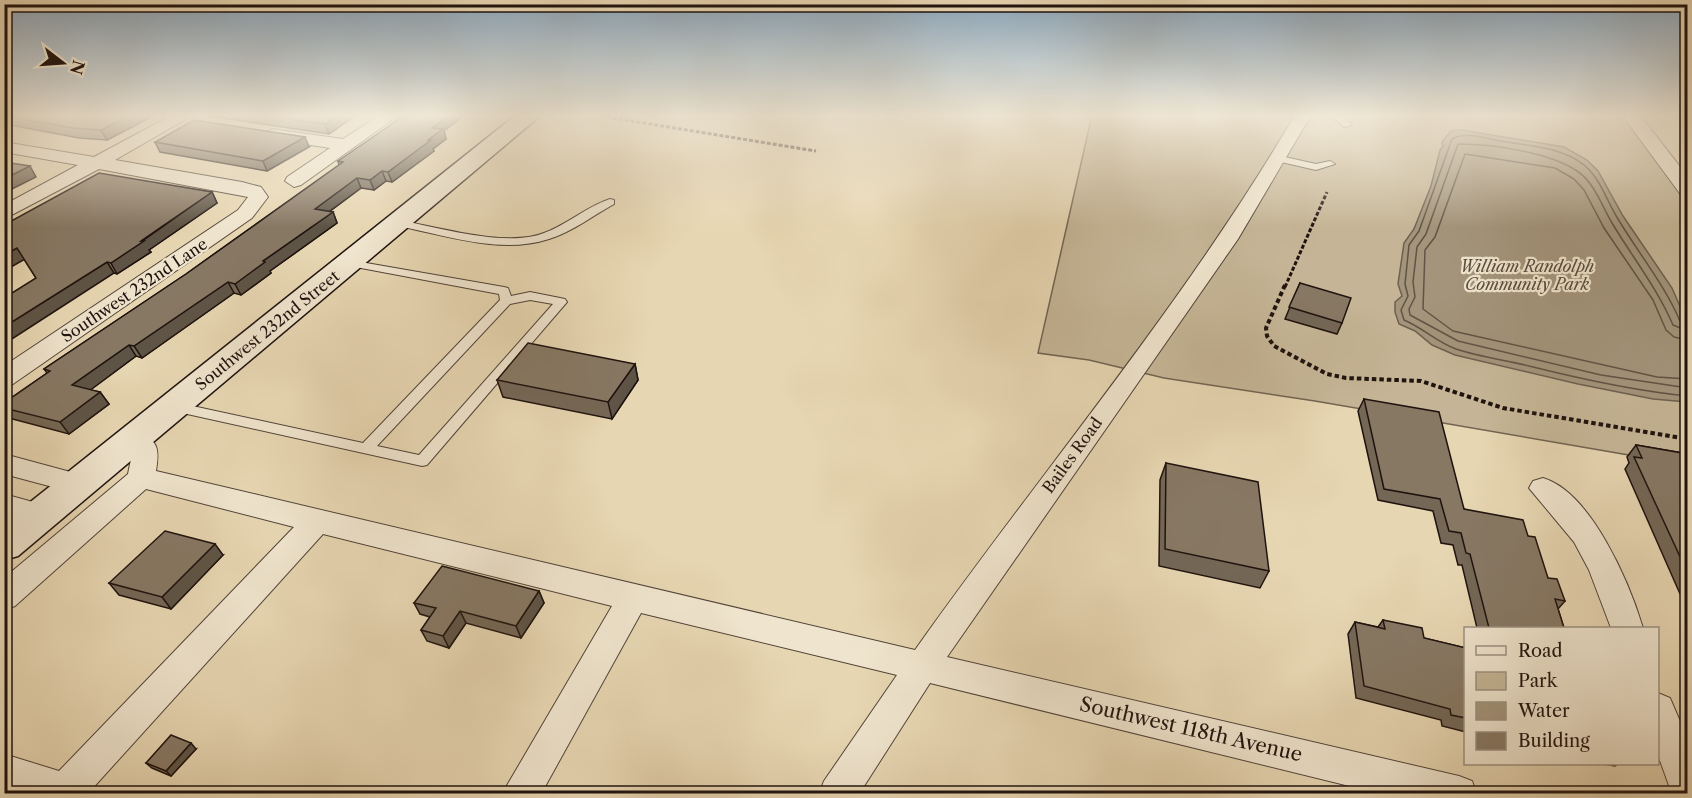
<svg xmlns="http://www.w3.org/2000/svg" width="1692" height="798" font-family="'Libre Caslon Text',serif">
  <rect width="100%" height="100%" fill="#e7d6b2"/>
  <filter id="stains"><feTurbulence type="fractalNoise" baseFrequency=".00333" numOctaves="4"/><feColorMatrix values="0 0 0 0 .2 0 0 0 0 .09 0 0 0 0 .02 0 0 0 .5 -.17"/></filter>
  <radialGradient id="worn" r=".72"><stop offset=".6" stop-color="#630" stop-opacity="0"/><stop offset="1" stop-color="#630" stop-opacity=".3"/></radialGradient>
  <polygon fill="#c5b596" stroke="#726452" stroke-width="1.5" points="1092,115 1605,115 1631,118 1687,196 1687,465 1315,401 1164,378 1089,360 1038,353"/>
  <polygon fill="#a3947b" stroke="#6e6050" stroke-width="1.5" points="1462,130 1564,147 1587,160 1598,171 1623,216 1672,288 1683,313 1688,325 1687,402 1653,399 1578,384 1455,355 1432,345 1415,331 1399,324 1395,312 1395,302 1402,296 1398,284 1404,243 1414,229 1431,186 1440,150 1443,146 1442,142 1451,131"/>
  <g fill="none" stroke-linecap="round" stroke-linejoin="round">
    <g stroke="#615445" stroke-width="1.5">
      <path d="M1688,324l-8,-3c-16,-37 -41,-67 -62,-102 -11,-17 -17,-40 -34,-54 -22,-18 -55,-19 -83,-24 -14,-2 -36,-10 -49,-2l-33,92 -10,14 -4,39 3,12 -7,14 3,10c19,8 33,22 52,29 24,8 49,11 73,17 52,13 105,25 159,30"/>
      <path d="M1688,331l-15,-6c-16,-37 -40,-67 -61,-102 -10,-17 -18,-41 -35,-52 -29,-19 -85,-27 -119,-27l-32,90 -9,13 -4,35 2,15 -6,12 1,6 48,26 143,34 87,13"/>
      <polyline points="1688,340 1674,337 1666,330 1653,300 1604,228 1584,190 1574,179 1555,168 1465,154 1435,237 1425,250 1423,309 1453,331 1657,377 1688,379"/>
    </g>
    <g stroke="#514438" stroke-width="2">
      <g id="lane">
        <polygon points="1321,115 1344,117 1352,125 1344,127 1338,121"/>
        <polygon points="1675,115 1684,115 1688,120 1688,129"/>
        <polygon points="1280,156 1316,164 1330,161 1335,164 1316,170 1277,161 1275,159"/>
        <path d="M610,199l4,1v4c-22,12 -42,28 -65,35 -48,16 -104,-4 -151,-13l-5,-3 5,-3c39,7 109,28 146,13 23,-8 43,-27 66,-34z"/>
        <path d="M349,260l155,27 4,1 3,8 19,-4 35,7 2,3 -140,163 -5,1 -253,-56 -2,-3 2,-3 5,-2 189,41 137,-143 -1,-6 -154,-29v-4zM530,300l23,4 -134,151 -42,-9 133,-142z"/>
      </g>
    </g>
    <g stroke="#514438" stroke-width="2">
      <g id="street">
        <polygon points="172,115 193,115 115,160 242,182 261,187 268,197 252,218 13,384 4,386 4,366 238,210 248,197 99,169 4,219 4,205 78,165 4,152 4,142 94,157"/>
        <polygon points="380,115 399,115 301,185 294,187 285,181 287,177 330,148 272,139 263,134 272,129 343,139"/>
        <path d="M1295,115h16l-73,124 -291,418 512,119 13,5 5,13h-95l-452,-111 -71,111h-40l5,-13 73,-106 -256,-62 -100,181h-39l110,-188 -289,-72 -231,255 1,5h-77l-12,-4v-36l55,17 235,-244 -148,-38 -131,117 -11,4v-32l124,-104 4,-20 -13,-13 4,-7 9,-2c26,7 28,14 24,39l759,179c126,-178 270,-347 380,-535z"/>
        <polygon points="1628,115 1640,115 1688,177 1688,197 1681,195 1628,123 1625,119"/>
        <polygon points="4,454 89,477 93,484 89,491 79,494 4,474"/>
        <path d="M1543,478c48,14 87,106 100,150h-32l-22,-58 -15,-28 -45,-54 4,-7z"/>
        <polygon points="4,494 51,507 55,515 51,523 41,526 4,516"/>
        <polygon points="1658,693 1670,698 1688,740 1688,794 1672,794 1658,755"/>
      </g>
    </g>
    <g stroke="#1f130f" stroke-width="3">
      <polygon id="secondary" points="516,115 541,115 18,556 4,560 4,523"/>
    </g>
    <g stroke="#1f130f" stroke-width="3" stroke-dasharray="4 2" stroke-linecap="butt">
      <polyline points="595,115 816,151"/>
      <polyline points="1285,287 1327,192"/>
    </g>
    <polyline stroke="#1f130f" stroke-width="4" stroke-dasharray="4.5 3" stroke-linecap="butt" points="1285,285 1266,328 1267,336 1274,346 1327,374 1346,378 1421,381 1503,408 1688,439"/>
    <use href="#lane" fill="#efe4cd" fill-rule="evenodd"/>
    <use href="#street" fill="#efe4cd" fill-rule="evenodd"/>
    <use href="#secondary" fill="#efe4cd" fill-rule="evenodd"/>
  </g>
  <g fill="#746756" stroke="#1f130f" stroke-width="1.5">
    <polygon points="4,115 155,115 107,140 79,138 4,124"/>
    <polygon points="203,115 356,115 329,134"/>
    <polygon points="444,131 446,139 433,149 434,151 392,182 386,181 374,190 361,188 329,212 333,212 337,223 270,271 271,273 241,295 234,293 142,358 136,356 90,390 100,392 109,404 69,434 9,418 4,413 4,403 47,373 44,369 186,274 339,165 338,161"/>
    <polygon points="155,142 309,147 267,171 160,152"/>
    <polygon points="212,192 217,203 149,250 151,252 117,274 114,273 36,278 24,259 4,271 4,225"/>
    <polygon points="1300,283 1342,323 1337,334 1285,319"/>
    <polygon points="635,364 638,380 612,419 503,397 497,380"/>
    <polygon points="1364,399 1464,509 1528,536 1548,578 1565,601 1558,609 1564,628 1477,628 1462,565 1458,565 1453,545 1441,543 1433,511 1378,500 1358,411"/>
    <polygon points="1636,445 1688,454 1688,612 1625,469 1629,463 1627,457"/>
    <polygon points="1166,463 1269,571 1260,588 1159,566 1160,480"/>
    <polygon points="223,555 171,609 119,595 109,583"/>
    <polygon points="539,591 544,603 521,638 466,623 449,648 427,641 421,630 430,617 420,614 414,603"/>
    <polygon points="1383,620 1424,638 1466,648 1466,732 1442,726 1441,720 1356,698 1348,634 1355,622 1378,627"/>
    <polygon points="196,749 171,776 152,768 146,763"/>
    <polygon points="1604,764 1618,764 1615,766"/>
  </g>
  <g fill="#5e5446" stroke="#1f130f" stroke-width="1.5">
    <polygon points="131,115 155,115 107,140 101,130"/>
    <polygon points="339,115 356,115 329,134 325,124"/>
    <polygon points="449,115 465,115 444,131 446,139 433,149 434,151 392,182 388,172 428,140 432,128"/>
    <polygon points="305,137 309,147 267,171 263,161"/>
    <polygon points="30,166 36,177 4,193 4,179"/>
    <polygon points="382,171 386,181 374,190 370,180"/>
    <polygon points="357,178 361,188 319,219 315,209"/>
    <polygon points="212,192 217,203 149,250 151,252 117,274 111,263"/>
    <polygon points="333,212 337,223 270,271 271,273 241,295 235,284 263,261"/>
    <polygon points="17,248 25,259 4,271 4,255"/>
    <polygon points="107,262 114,273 4,344 4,327"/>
    <polygon points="228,282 234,293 142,358 134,346"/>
    <polygon points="129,345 136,356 81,397 72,385"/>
    <polygon points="635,364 638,380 612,419 608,402"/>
    <polygon points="100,392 109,404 69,434 60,422"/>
    <polygon points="215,544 223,555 171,609 162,597"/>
    <polygon points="539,591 544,603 521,638 516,626"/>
    <polygon points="460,611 466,623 449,648 443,636"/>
    <polygon points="191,743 196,749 171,776 166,771"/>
  </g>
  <g fill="#877864" stroke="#1f130f" stroke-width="1.5">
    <polygon points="4,115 131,115 101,130 73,128 4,116"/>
    <polygon points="262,115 339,115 325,124"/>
    <polygon points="405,115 449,115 432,128 443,129 428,140 431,140 388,172 382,171 370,180 357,178 315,209 333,212 263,261 265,262 235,284 228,282 134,346 129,345 72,385 100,392 60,422 4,408 4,403 50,371 44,369 186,274 343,162 338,161"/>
    <polygon points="194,120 305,137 263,161 155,142"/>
    <polygon points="4,162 30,166 4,179"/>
    <polygon points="99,173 212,192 141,241 144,241 111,263 107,262 4,327 4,298 36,278 17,248 4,255 4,225"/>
    <polygon points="1300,283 1351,298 1342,323 1289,307"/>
    <polygon points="528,343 635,364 608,402 497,380"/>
    <polygon points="1364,399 1439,412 1464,509 1523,520 1528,536 1535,537 1548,578 1557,579 1565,601 1555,599 1564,628 1489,628 1470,554 1466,553 1461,533 1449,531 1440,499 1384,489"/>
    <polygon points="1636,445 1688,454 1688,574 1634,457 1642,458"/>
    <polygon points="1166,463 1258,482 1269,571 1165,549"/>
    <polygon points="165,531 215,544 162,597 109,583"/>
    <polygon points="442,566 539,591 516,626 460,611 443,636 421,630 436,608 414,603"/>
    <polygon points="1383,620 1422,628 1424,638 1466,648 1466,718 1451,715 1450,709 1364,686 1355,622 1385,629"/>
    <polygon points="171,735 191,743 166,771 146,763"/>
  </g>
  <linearGradient id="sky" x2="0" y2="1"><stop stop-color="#8ca7bc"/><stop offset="0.51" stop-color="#f4eddc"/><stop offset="1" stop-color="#f4eddc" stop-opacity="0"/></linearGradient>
  <rect width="1692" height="227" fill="url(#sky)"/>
  <g text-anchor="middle" stroke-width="4.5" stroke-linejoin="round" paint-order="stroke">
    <g font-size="16" font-style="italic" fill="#594c3e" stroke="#efe4cd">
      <text x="1527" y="272">William Randolph<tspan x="1527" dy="18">Community Park</tspan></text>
    </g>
    <g font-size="16" fill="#1f130f" stroke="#efe4cd">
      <text transform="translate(134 290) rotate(-34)" y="6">Southwest 232nd Lane</text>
      <text transform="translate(267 330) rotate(-39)" y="6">Southwest 232nd Street</text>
      <text transform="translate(1072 455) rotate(-54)" y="6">Bailes Road</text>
    </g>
    <g font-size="20" fill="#1f130f" stroke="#efe4cd">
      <text transform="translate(1191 729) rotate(13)" y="7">Southwest 118th Avenue</text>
    </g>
  </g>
  <rect width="1692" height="798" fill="none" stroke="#e7d6b2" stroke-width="24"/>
  <rect x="6" y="6" width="1680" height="786" fill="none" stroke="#1f130f" stroke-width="3"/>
  <rect x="12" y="12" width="1668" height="774" fill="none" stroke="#1f130f" stroke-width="1.5"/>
  <rect x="1464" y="627" width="195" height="138" fill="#efe4cd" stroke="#9c9081" stroke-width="1.5"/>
  <rect x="1476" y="646" width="30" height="9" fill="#efe4cd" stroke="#9c9081" stroke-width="1.5"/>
  <text x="1518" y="657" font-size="18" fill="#1f130f">Road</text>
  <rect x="1476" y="672" width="30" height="18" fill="#c5b596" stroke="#9c9081" stroke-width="1.5"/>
  <text x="1518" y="687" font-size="18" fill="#1f130f">Park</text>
  <rect x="1476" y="702" width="30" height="18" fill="#a3947b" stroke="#9c9081" stroke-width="1.5"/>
  <text x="1518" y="717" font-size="18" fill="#1f130f">Water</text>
  <rect x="1476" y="732" width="30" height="18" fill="#877864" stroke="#9c9081" stroke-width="1.5"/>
  <text x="1518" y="747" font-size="18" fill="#1f130f">Building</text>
  <g transform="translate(63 63) rotate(107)" stroke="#efe4cd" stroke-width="4.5" paint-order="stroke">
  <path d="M0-4.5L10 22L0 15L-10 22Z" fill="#1f130f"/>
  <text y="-9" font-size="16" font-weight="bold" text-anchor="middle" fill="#1f130f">N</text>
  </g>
  <rect width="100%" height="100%" filter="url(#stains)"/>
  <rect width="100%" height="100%" fill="url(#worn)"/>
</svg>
